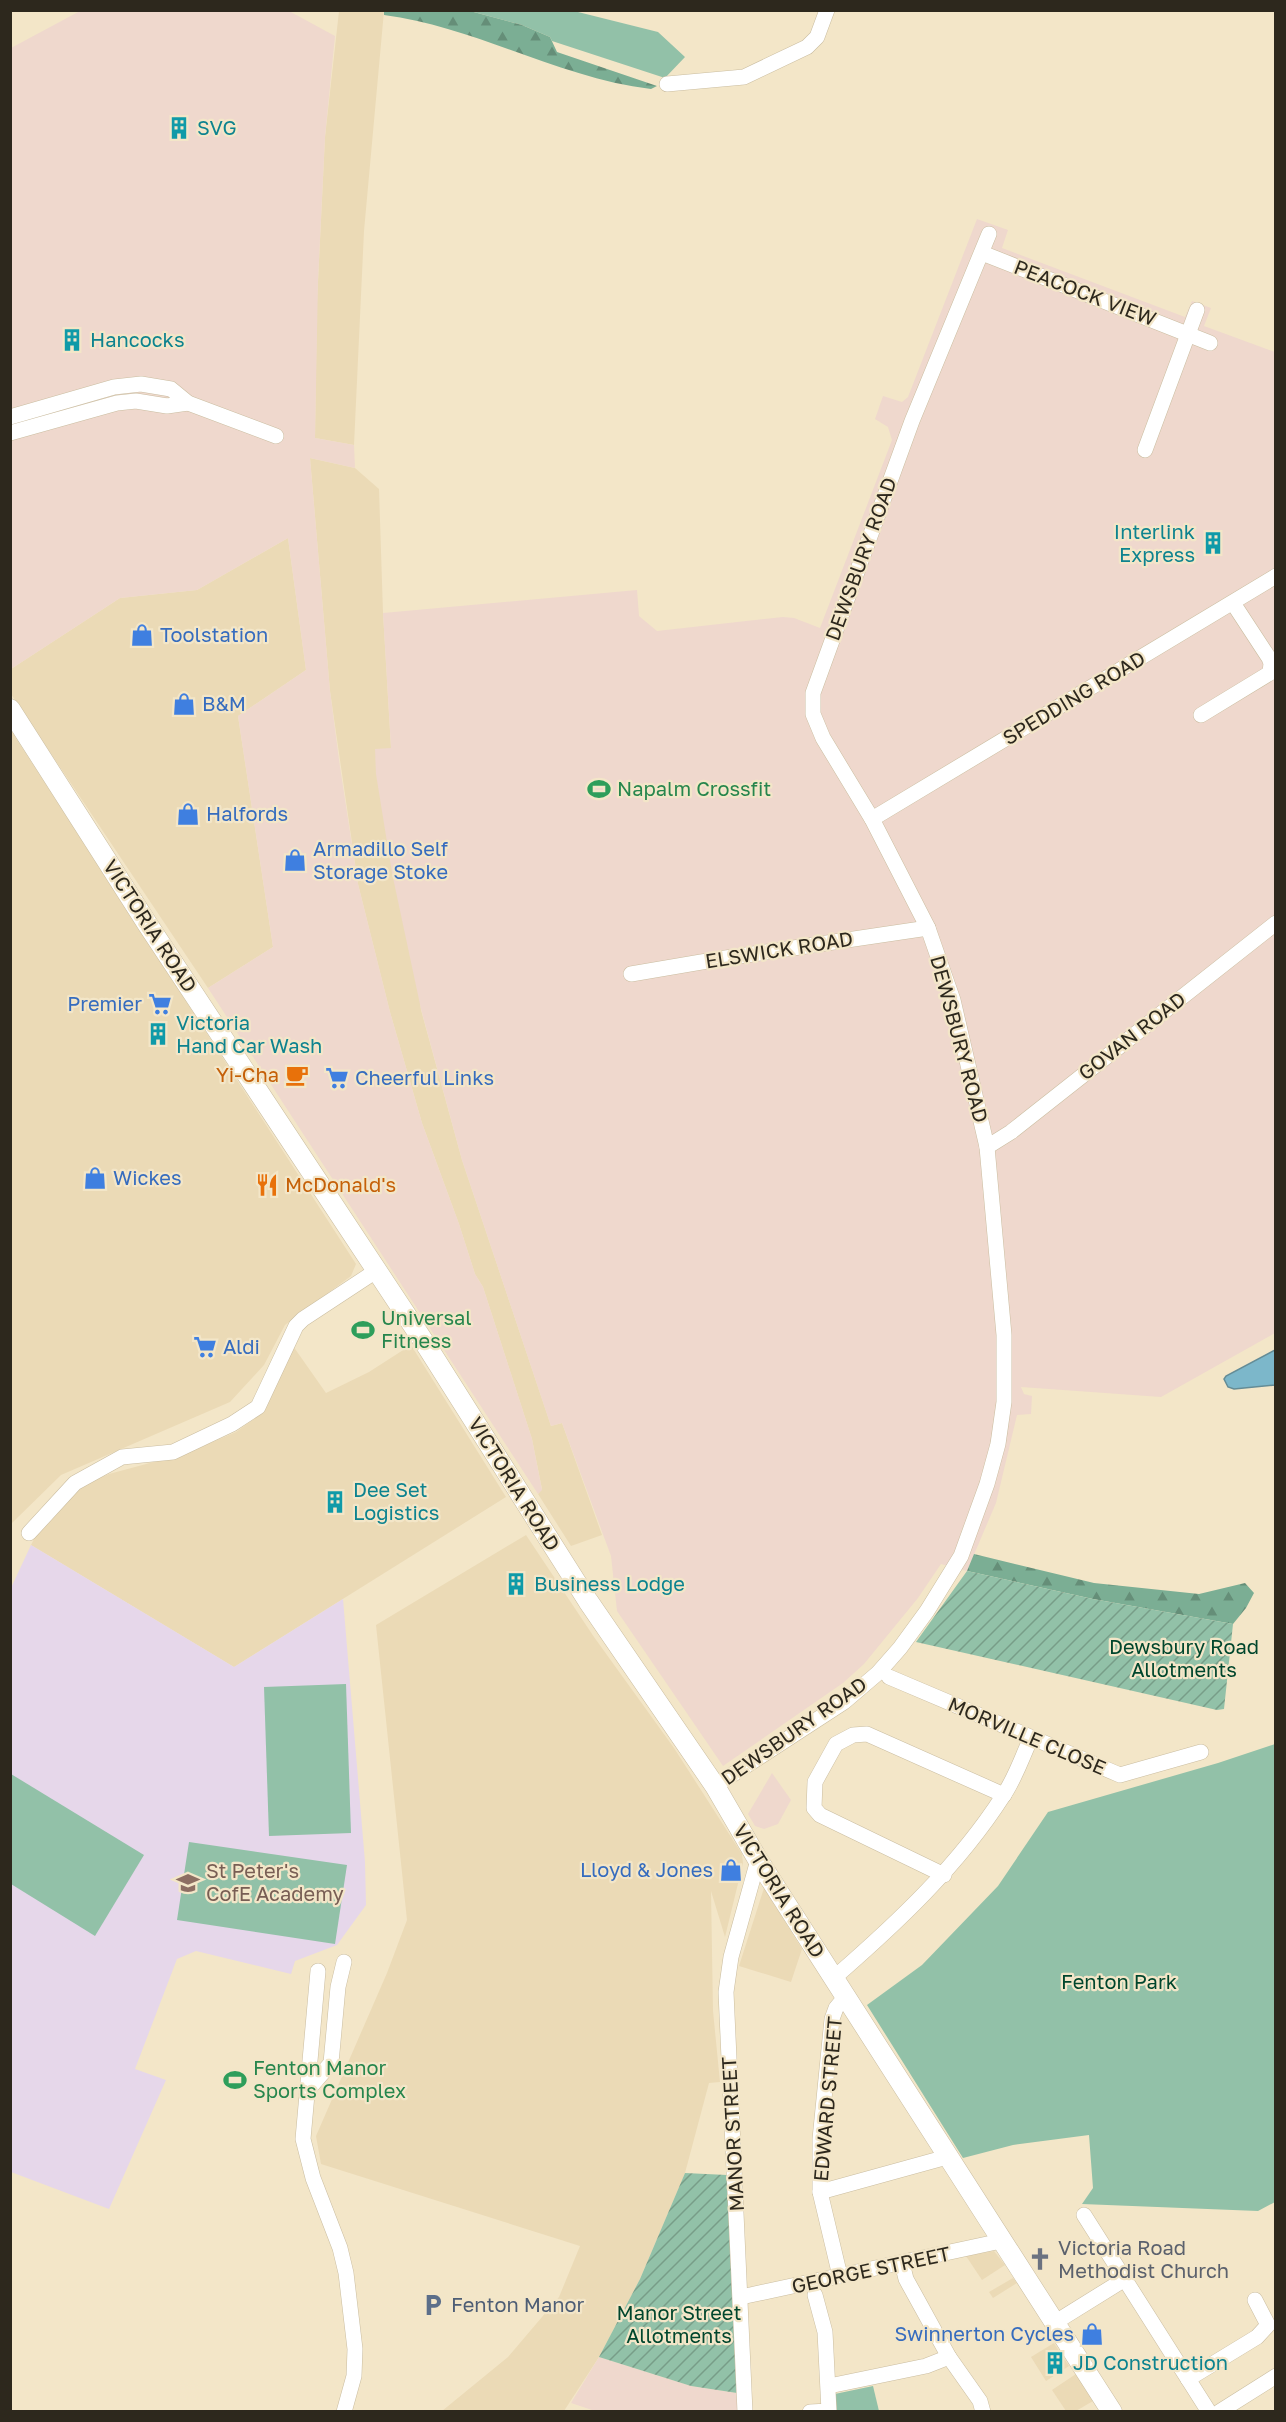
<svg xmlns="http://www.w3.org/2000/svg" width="1286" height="2422" font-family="'Golos Text',sans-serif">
  <defs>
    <pattern id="forest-firs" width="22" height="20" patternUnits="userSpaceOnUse" patternTransform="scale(1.5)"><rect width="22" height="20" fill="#7bae94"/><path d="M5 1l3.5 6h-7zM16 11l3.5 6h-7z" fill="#658e78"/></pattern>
    <pattern id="garden-furrows" width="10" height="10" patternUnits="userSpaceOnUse" patternTransform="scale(1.5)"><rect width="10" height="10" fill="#92c1a8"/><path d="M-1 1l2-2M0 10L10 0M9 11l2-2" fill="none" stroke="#789d88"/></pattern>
  </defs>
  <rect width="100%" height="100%" fill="#f3e6c8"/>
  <g fill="#ebdab6">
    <polygon points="339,11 384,11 364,231 354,445 315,438 317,303 325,137"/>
    <polygon points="310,458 355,468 379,489 383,613 391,748 421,1010 462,1160 551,1426 562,1423 602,1535 571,1546 538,1494 542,1489 532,1439 483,1287 475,1274 459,1224 422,1123 390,1012 358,884 330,691"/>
    <polygon points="288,538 306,670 238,716 273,947 208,988 11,694 11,669 120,598 197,590"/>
    <polygon points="10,729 356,1264 351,1276 285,1325 264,1365 230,1402 61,1475 11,1524"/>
    <polygon points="411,1345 506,1497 234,1667 31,1545 42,1523 77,1487 109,1474 187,1453 236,1432 262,1413 293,1346 326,1393 369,1372"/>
    <polygon points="526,1535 594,1637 674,1748 742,1854 743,1863 725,1937 711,1891 713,2011 720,2082 709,2083 685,2173 640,2279 599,2357 564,2411 442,2411 508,2357 559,2297 580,2246 321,2164 316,2136 387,1973 407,1920 376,1625"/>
    <polygon points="764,1888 802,1949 791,1982 739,1966"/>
    <polygon points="994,2251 1005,2265 982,2280 966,2256"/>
    <polygon points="1013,2278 1017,2283 993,2298 989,2292"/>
    <polygon points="1054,2343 1069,2366 1046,2381 1031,2357"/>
    <polygon points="1076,2374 1093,2401 1076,2411 1066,2411 1052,2390"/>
  </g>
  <g fill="#efd8cd">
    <polygon points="80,11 289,11 335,36 325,137 318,280 315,438 354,445 355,468 310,458 330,691 340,767 358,884 390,1012 422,1123 459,1224 475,1274 483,1287 532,1439 542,1490 538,1494 208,988 273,947 238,716 306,670 288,538 197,590 120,598 11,669 11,48"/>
    <polygon points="977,219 1008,230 1002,248 1185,317 1192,301 1211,308 1204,326 1275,352 1275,1333 1161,1397 1021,1387 1024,1394 1032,1396 1031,1414 1017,1415 996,1503 967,1571 941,1564 918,1598 864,1664 843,1683 723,1766 617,1611 611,1556 562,1423 551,1426 462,1160 421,1009 392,873 376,774 375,749 391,748 383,613 637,590 639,616 657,631 783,617 794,618 820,628 892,440 888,427 875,419 883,396 902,402 908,397"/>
    <polygon points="772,1773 791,1800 778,1824 764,1829 755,1826 748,1814"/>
    <polygon points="599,2357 691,2386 737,2393 737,2411 595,2411 571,2403"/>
  </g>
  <polygon fill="#e6d7ea" points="31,1545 234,1667 343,1599 365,1862 366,1905 337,1945 295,1961 291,1974 196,1951 177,1959 135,2069 166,2080 109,2209 11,2172 10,1590"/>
  <g fill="#92c1a8">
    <polygon points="470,11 574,11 658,32 685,57 665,78 552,41 550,37 522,25"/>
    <polygon points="346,1684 351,1833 269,1836 264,1687"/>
    <polygon points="1275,1744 1275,2202 1258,2211 1082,2204 1093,2188 1089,2135 1013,2145 963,2158 867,2005 922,1965 998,1886 1048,1812 1218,1763"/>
    <polygon points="11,1774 144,1855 95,1936 11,1884"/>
    <polygon points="189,1842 347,1865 335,1944 177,1920"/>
    <polygon points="873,2386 879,2411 830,2412 830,2395"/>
  </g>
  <g fill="url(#forest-firs)">
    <path d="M384,11h86l52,14 28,12 7,15 100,34 -6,3c-92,-11 -175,-62 -267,-74z"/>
    <polygon points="974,1554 1094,1583 1199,1594 1245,1583 1254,1593 1246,1608 1233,1624 1093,1599 967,1571"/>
  </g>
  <g fill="url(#garden-furrows)">
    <polygon points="967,1571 1093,1599 1233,1624 1224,1709 1217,1710 916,1642"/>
    <polygon points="685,2173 727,2175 737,2393 691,2386 599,2357 640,2279"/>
  </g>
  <polygon fill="#7cb7ca" stroke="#648c96" stroke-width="1.5" points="1275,1350 1275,1385 1234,1389 1228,1387 1224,1379 1226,1376"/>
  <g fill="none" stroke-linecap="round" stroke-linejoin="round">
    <g stroke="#cabda0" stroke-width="16">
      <g id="minor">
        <polyline points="667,84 744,77 807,47 817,37 827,10"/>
        <polyline points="982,253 1210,343"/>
        <polyline points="10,417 114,387 141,384 171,389 188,403 276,436"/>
        <polyline points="10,433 117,403 136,401 167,406 188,403"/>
        <polyline points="1145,450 1197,310"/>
        <polyline points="1201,715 1270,673 1271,663 1269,658 1233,603"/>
        <polyline points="872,819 1276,576"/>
        <polyline points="631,974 719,959 928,928"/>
        <polyline points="987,1147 1011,1132 1276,923"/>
        <polyline points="29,1533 75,1483 122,1457 173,1452 232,1424 258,1407 296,1326 303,1319 376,1271"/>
        <polyline points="889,1677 1120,1775 1201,1752"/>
        <polyline points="715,1786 844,1702 878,1673 900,1648 927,1611 961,1556 987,1484 998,1444 1004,1402 1004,1335 987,1147 953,1000 928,928 872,819 823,738 813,714 813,693 912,421 989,234"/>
        <polyline points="944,1875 820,1815 814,1808 815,1782 836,1744 853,1735 867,1734 1004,1795"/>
        <polyline points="318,1971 303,2139 313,2178 340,2248 346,2273 355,2349 354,2376 344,2412"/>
        <path d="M835,1977c62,-54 123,-111 168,-181 12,-17 19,-39 28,-58"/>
        <polyline points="306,2092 331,2063 338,1987 344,1962"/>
        <polyline points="820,2192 947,2157"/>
        <polyline points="1084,2215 1209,2412"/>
        <polyline points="902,2263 906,2279 949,2357 980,2401 983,2412"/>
        <polyline points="840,2276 820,2192 820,2139 832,2019 836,2008 846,1996"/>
        <polyline points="741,2297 1001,2241"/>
        <polyline points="1054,2323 1125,2279"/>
        <polyline points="1188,2379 1257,2337 1268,2325 1255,2300"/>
        <polyline points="829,2386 926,2366 949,2357"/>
        <polyline points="745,2412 726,1992 731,1957 758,1860"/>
        <polyline points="810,2412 829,2411 825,2332 815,2295"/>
        <polyline points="1219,2412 1276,2376"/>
      </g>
    </g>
    <g stroke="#cabda0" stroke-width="21">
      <polyline id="major" points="10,709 148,925 428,1348 588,1601 715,1786 758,1860 1112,2412"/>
    </g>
    <use href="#minor" stroke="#fff" stroke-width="15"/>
    <use href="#major" stroke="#fff" stroke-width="20"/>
  </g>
  <defs>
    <g id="building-bare" transform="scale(1.8)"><path d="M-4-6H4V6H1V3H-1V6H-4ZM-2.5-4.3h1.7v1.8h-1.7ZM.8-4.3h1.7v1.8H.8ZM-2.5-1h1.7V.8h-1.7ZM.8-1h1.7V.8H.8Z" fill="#0f9aa8" stroke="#f3e6c8" stroke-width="2.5" paint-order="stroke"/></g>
    <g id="shop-bare" transform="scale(1.8)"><path d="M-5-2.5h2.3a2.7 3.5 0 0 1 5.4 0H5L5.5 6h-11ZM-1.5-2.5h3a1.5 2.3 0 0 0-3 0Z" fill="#3f7fe0" stroke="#f3e6c8" stroke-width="2.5" paint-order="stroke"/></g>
    <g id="stadium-bare" transform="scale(1.8)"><path d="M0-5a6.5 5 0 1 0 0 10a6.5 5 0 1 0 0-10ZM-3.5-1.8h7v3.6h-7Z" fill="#2e9e5b" stroke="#f3e6c8" stroke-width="2.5" paint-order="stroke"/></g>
    <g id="supermarket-bare" transform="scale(1.8)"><path d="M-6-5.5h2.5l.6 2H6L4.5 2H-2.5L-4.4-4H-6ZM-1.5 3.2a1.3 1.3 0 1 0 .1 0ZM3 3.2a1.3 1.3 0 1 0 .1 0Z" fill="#3f7fe0" stroke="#f3e6c8" stroke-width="2.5" paint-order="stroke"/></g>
    <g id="cafe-bare" transform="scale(1.8)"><path d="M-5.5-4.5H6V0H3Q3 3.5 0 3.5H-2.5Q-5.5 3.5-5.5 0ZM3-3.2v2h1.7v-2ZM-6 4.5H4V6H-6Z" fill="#e8710a" stroke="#f3e6c8" stroke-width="2.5" paint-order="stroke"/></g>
    <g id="restaurant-bare" transform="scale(1.8)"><path d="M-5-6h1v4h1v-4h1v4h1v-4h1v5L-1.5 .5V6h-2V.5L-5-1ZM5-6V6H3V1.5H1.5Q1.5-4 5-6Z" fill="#e8710a" stroke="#f3e6c8" stroke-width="2.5" paint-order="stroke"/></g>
    <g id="school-bare" transform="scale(1.8)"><path d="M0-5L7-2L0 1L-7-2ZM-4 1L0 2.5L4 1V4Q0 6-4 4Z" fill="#8d6e63" stroke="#f3e6c8" stroke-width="2.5" paint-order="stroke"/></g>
    <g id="church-bare" transform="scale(1.8)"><path d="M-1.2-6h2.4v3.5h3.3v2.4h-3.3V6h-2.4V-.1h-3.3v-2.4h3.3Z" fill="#6b7280" stroke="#f3e6c8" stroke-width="2.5" paint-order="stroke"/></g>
    <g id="parking-bare" transform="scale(1.8)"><path d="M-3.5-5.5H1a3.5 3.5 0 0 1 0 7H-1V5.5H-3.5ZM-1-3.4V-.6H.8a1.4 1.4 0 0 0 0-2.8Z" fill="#5c6f8a" stroke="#f3e6c8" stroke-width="2.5" paint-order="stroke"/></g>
  </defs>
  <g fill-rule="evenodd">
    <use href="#building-bare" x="179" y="128"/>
    <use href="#building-bare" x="72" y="340"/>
    <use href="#building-bare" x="1213" y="543"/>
    <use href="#shop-bare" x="142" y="635"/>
    <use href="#shop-bare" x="184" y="704"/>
    <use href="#stadium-bare" x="599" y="789"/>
    <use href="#shop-bare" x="188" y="814"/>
    <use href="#shop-bare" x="295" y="860"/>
    <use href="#supermarket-bare" x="160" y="1004"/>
    <use href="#building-bare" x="158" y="1034"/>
    <use href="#cafe-bare" x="297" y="1075"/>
    <use href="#supermarket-bare" x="337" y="1078"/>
    <use href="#shop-bare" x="95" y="1178"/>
    <use href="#restaurant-bare" x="267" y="1185"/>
    <use href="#stadium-bare" x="363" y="1330"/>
    <use href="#supermarket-bare" x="205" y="1347"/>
    <use href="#building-bare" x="335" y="1502"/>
    <use href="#building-bare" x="516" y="1584"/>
    <use href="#shop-bare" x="731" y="1870"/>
    <use href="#school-bare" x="188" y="1883"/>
    <use href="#stadium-bare" x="235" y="2080"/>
    <use href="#church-bare" x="1040" y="2259"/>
    <use href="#parking-bare" x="433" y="2305"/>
    <use href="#shop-bare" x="1092" y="2334"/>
    <use href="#building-bare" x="1055" y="2363"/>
  </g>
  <g text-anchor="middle" stroke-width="4.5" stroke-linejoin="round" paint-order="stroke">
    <g font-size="20" fill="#0d838f" stroke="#f3e6c8" text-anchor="start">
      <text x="197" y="135">SVG</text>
      <text x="90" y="347">Hancocks</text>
      <text x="1195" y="539" text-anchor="end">Interlink<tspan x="1195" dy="23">Express</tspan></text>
      <text x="176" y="1030">Victoria<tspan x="176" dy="23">Hand Car Wash</tspan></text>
      <text x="353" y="1497">Dee Set<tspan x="353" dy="23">Logistics</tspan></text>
      <text x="534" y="1591">Business Lodge</text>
      <text x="1073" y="2370">JD Construction</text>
    </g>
    <g font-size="20" fill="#2d281d" stroke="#f3e6c8">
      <text transform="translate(1085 293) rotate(21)" y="7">PEACOCK VIEW</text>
      <text transform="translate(861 559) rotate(-70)" y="7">DEWSBURY ROAD</text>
      <text transform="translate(1074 698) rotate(-31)" y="7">SPEDDING ROAD</text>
      <text transform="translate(150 926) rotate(57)" y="7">VICTORIA ROAD</text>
      <text transform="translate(779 950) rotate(-9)" y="7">ELSWICK ROAD</text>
      <text transform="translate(1132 1036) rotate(-38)" y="7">GOVAN ROAD</text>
      <text transform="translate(959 1039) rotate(75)" y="7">DEWSBURY ROAD</text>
      <text transform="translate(514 1484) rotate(58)" y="7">VICTORIA ROAD</text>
      <text transform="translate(794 1731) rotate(-35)" y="7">DEWSBURY ROAD</text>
      <text transform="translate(1027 1736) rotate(23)" y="7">MORVILLE CLOSE</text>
      <text transform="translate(779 1891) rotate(58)" y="7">VICTORIA ROAD</text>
      <text transform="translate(828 2099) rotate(-85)" y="7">EDWARD STREET</text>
      <text transform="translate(733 2134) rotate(-93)" y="7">MANOR STREET</text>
      <text transform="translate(871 2270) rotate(-12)" y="7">GEORGE STREET</text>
    </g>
    <g font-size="20" fill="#366cbe" stroke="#f3e6c8" text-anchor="start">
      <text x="160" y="642">Toolstation</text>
      <text x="202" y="711">B&amp;M</text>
      <text x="206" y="821">Halfords</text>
      <text x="313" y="856">Armadillo Self<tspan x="313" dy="23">Storage Stoke</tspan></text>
      <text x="142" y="1011" text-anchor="end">Premier</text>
      <text x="355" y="1085">Cheerful Links</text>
      <text x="113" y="1185">Wickes</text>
      <text x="223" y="1354">Aldi</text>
      <text x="713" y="1877" text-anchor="end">Lloyd &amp; Jones</text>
      <text x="1074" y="2341" text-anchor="end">Swinnerton Cycles</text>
    </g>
    <g font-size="20" fill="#27864d" stroke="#f3e6c8" text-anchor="start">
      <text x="617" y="796">Napalm Crossfit</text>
      <text x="381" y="1325">Universal<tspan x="381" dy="23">Fitness</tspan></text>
      <text x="253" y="2075">Fenton Manor<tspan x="253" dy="23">Sports Complex</tspan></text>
    </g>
    <g font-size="20" fill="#c56008" stroke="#f3e6c8" text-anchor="end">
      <text x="279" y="1082">Yi-Cha</text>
      <text x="285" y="1192" text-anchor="start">McDonald's</text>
    </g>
    <g font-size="20" fill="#00462d" stroke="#f3e6c8">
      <text x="1184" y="1654">Dewsbury Road<tspan x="1184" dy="23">Allotments</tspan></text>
      <text x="1119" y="1989">Fenton Park</text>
      <text x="679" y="2320">Manor Street<tspan x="679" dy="23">Allotments</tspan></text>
    </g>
    <g font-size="20" fill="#785e54" stroke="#f3e6c8" text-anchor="start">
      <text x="206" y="1878">St Peter's<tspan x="206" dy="23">CofE Academy</tspan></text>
    </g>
    <g font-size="20" fill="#5b616d" stroke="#f3e6c8" text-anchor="start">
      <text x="1058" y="2255">Victoria Road<tspan x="1058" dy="23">Methodist Church</tspan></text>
    </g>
    <g font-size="20" fill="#4e5e75" stroke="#f3e6c8" text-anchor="start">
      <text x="451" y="2312">Fenton Manor</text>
    </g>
  </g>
  <rect width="1286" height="2422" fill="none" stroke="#2d281d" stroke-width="24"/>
</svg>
